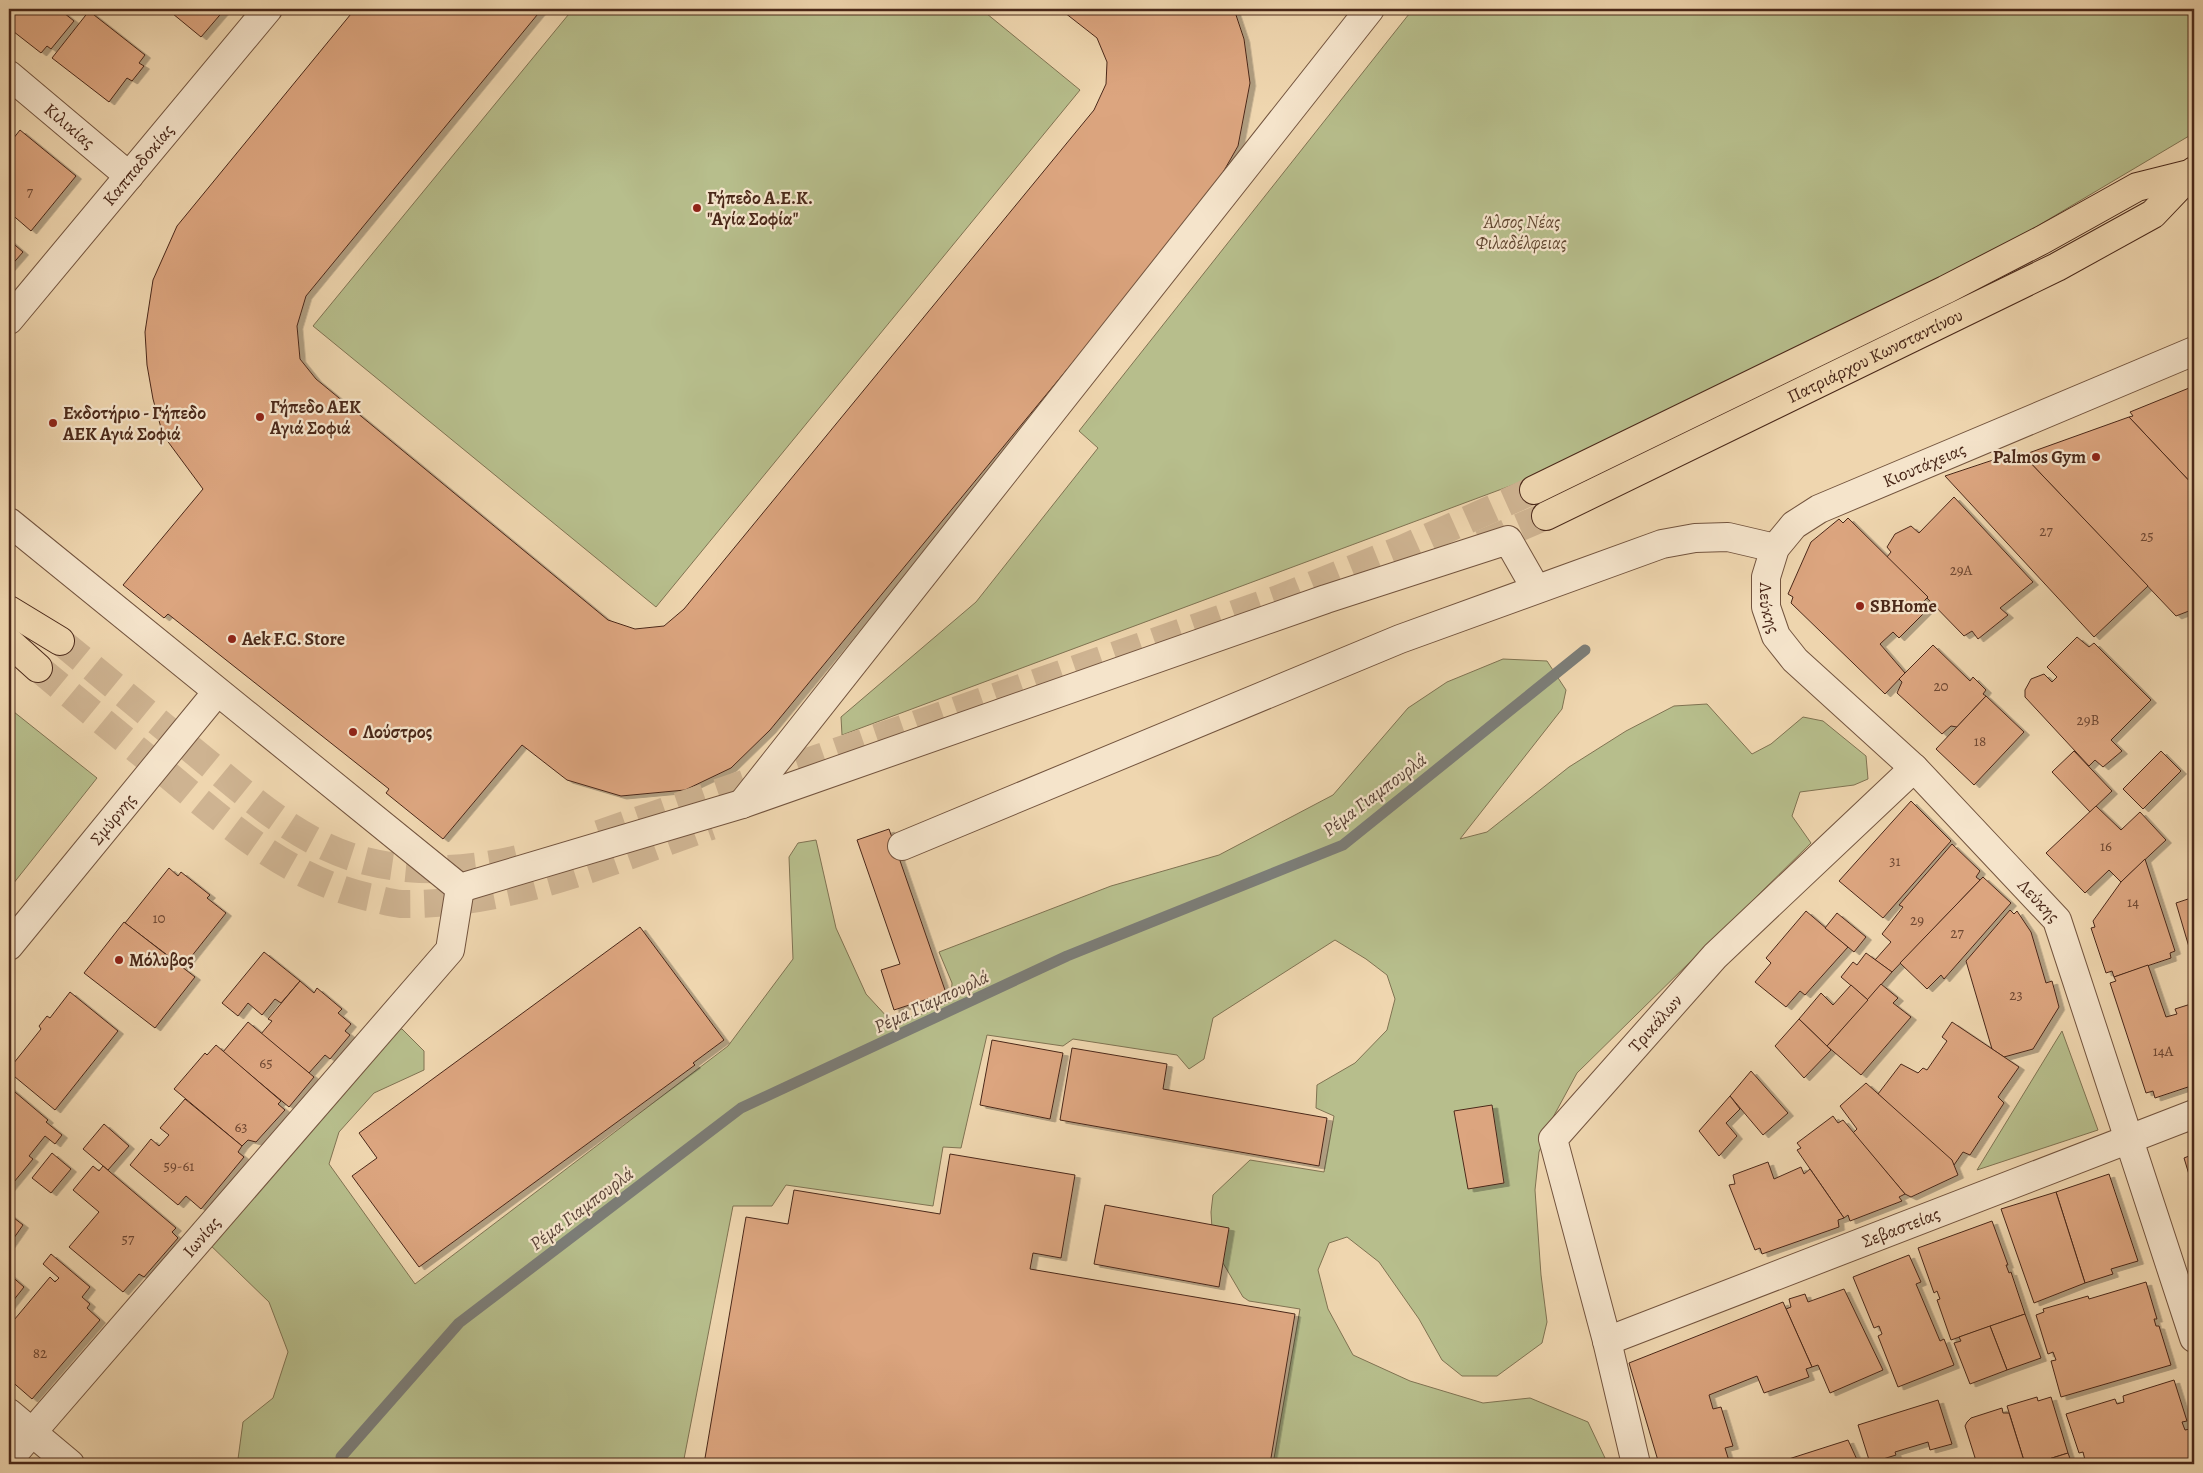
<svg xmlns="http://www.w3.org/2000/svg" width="2203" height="1473" font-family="Alegreya,serif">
  <defs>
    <filter id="shadow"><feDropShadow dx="5.5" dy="3" stdDeviation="0" flood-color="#0004"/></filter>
  </defs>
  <rect width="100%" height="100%" fill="#efd6af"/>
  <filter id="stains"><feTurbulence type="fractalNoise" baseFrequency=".004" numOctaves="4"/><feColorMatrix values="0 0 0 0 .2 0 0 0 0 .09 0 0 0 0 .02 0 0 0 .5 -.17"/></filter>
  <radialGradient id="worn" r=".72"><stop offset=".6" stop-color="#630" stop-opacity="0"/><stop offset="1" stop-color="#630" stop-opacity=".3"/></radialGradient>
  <g fill="#b7be8c" stroke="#807352">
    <polygon points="573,9 981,9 1080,90 656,607 313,326"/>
    <polygon points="1413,9 2194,9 2194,133 1992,253 1518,483 842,735 841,717 976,602 1098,448 1079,431"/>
    <polygon points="1503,659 1547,661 1566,690 1562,709 1460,839 1487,832 1569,767 1626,731 1674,706 1707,704 1752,754 1771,744 1803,717 1823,721 1866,756 1868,779 1854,785 1800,792 1792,816 1811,843 1577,1073 1551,1121 1539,1152 1535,1190 1541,1275 1547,1322 1542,1343 1497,1376 1462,1376 1442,1360 1419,1319 1379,1262 1347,1237 1329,1243 1318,1270 1328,1309 1353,1355 1410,1381 1483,1403 1530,1398 1588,1422 1605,1458 1604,1464 1273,1464 1300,1309 1249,1301 1243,1297 1213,1246 1211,1212 1213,1195 1250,1160 1324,1172 1334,1116 1316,1108 1317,1085 1355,1063 1387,1030 1395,999 1387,975 1366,959 1335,940 1213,1018 1204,1059 1189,1069 1177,1055 1073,1039 1063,1046 987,1035 961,1148 943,1147 933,1206 786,1185 772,1206 733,1206 683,1464 239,1464 238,1459 243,1422 273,1398 288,1352 269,1302 205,1240 388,1028 402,1029 424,1051 424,1070 374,1093 339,1132 329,1164 415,1284 728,1046 793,959 789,857 798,843 816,840 836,928 866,994 889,1019 917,1016 951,1001 952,983 939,952 1111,886 1219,855 1333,795 1408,708 1447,682"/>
    <polygon points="9,708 97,778 9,889"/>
    <polygon points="2062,1031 2098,1130 1977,1170"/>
  </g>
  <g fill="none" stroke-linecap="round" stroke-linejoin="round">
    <polyline stroke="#7c7d77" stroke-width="11" points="341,1457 459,1323 741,1108 1067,956 1343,845 1585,650"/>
  </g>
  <g fill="#dca57f" stroke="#4a2819" filter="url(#shadow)">
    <polygon points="9,9 59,9 74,21 51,49 47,46 41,53 9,28"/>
    <polygon points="167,9 225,9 201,37"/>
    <polygon points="355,9 542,9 306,296 297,326 300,359 316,379 608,620 635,629 664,626 684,609 1094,110 1106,84 1107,62 1097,38 1060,9 1234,9 1244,39 1250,83 1238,146 1209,197 770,730 731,768 685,790 621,796 567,780 522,745 443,839 386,793 389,789 168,614 164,618 123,585 203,489 163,435 153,399 147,365 145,332 153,280 177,226"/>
    <polygon points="89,11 145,55 139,63 144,66 132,81 127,78 109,102 52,58"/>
    <polygon points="20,130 76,176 31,231 9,212 9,144"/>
    <polygon points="9,240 23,252 9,268"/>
    <polygon points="2194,386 2194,486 2129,417 2133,416 2130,412"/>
    <polygon points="2129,417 2194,486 2194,609 2176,616 2023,455"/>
    <polygon points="2017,452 2019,457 2023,455 2148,586 2094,637 1945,476"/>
    <polygon points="1954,497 2033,582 2000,608 2008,615 1978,639 1972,631 1964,636 1887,557 1891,552 1887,547 1895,534 1911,526 1919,533"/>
    <polygon points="1848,518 1928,597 1923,602 1929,608 1899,638 1893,632 1880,644 1905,673 1885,694 1791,603 1793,597 1788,594 1811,542 1839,519 1843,523"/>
    <polygon points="2077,637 2089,647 2094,643 2151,700 2111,740 2122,751 2103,767 2095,760 2089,766 2025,697 2025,690 2031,679 2044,674 2052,682 2057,677 2047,667"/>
    <polygon points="1933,645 1970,681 1973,677 1986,690 1983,694 1986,696 1957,727 1951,726 1942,734 1897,693 1902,682 1899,679"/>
    <polygon points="1986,696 2024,732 1974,785 1936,749"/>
    <polygon points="2074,751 2112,791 2090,812 2052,772"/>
    <polygon points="2161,751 2181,771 2143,809 2123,789"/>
    <polygon points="1911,801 1951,841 1883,918 1839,881"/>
    <polygon points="2096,806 2121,830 2140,812 2166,840 2121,882 2109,870 2085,893 2046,853"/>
    <polygon points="889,829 946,993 894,1010 881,970 900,964 857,840"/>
    <polygon points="1952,844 1980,871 1976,877 1980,880 1892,972 1875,960 1891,942 1882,934 1903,907 1899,905"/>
    <polygon points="2145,859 2175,951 2170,953 2171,958 2114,977 2112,971 2106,973 2091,928 2095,927 2093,921 2121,882"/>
    <polygon points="169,868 178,876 181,872 210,895 207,898 226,913 183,967 125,923"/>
    <polygon points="1983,877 2011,903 1944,979 1941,975 1927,989 1900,963"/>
    <polygon points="2194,897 2194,964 2176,903"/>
    <polygon points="2010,910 2014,914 2017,911 2031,932 2046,983 2052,981 2059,1007 2033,1049 2004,1057 1992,1049 1966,961"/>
    <polygon points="1806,911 1848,947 1805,995 1800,991 1786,1007 1755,982 1771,963 1766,958"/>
    <polygon points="1837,913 1866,937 1854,952 1825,928"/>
    <polygon points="124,922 195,977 155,1028 84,973"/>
    <polygon points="640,927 724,1040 693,1063 695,1065 419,1267 352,1176 377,1158 359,1133"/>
    <polygon points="264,952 300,981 281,1003 275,999 262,1015 248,1003 238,1016 222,1003"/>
    <polygon points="1866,953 1892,972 1868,1000 1841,977 1853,962 1857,965"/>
    <polygon points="2148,965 2166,1017 2177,1014 2175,1009 2194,1003 2194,1085 2155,1098 2153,1091 2146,1093 2110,983 2116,981 2114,977"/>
    <polygon points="300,981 314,993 317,988 342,1009 338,1013 351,1024 345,1031 350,1035 330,1059 325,1055 309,1073 261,1034 272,1021 268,1019"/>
    <polygon points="1881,984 1898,998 1893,1003 1911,1017 1861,1075 1827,1046"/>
    <polygon points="1851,985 1868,1000 1827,1046 1799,1019 1821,993 1833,1005"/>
    <polygon points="70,992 118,1031 55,1110 9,1072 9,1069 41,1029 39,1026 47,1016 50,1018"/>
    <polygon points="1799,1019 1831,1050 1804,1078 1775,1046"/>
    <polygon points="248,1022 314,1077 289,1107 223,1052"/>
    <polygon points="1952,1022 2019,1067 1998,1097 2004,1103 1970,1155 1963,1152 1954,1165 1878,1094 1901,1064 1918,1073 1923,1068 1927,1070 1947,1041 1942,1037"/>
    <polygon points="992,1040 1063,1053 1050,1119 980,1105"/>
    <polygon points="216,1045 281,1101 278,1104 285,1110 256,1142 248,1140 242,1146 174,1089 205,1053 207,1055"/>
    <polygon points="1072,1048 1167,1064 1163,1089 1327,1118 1319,1166 1060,1120"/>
    <polygon points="1751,1071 1788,1113 1763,1135 1730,1096"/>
    <polygon points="1866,1083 1952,1160 1958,1175 1911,1197 1905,1194 1853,1133 1857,1129 1840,1106"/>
    <polygon points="9,1087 48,1120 46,1122 62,1135 55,1144 45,1136 29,1156 33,1159 9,1188"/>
    <polygon points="1730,1096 1740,1109 1726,1123 1737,1136 1719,1156 1699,1131"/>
    <polygon points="185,1099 242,1146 238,1152 244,1157 201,1209 186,1196 178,1205 130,1165 151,1139 159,1146 169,1135 160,1128"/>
    <polygon points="1492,1105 1504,1183 1468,1189 1454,1111"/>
    <polygon points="1833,1116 1838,1123 1843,1120 1905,1194 1899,1197 1902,1201 1850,1221 1848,1215 1844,1218 1797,1150 1801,1148 1797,1143"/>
    <polygon points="104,1124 129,1146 108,1170 83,1149"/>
    <polygon points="52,1153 71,1169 51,1193 32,1178"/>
    <polygon points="950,1154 1075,1175 1061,1258 1033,1253 1030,1269 1295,1314 1270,1464 704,1464 746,1217 788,1224 794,1190 940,1214"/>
    <polygon points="2194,1154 2194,1191 2184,1158"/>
    <polygon points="1768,1162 1774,1179 1801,1167 1804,1174 1810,1169 1844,1218 1838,1220 1839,1227 1762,1254 1760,1248 1755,1250 1729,1185 1735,1184 1733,1175"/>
    <polygon points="93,1166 99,1171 103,1166 176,1228 172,1232 178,1238 144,1277 139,1274 123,1292 69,1247 99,1212 73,1190"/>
    <polygon points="2109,1174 2138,1261 2111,1269 2113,1274 2085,1283 2056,1192"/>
    <polygon points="2056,1192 2085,1283 2034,1303 2001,1209"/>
    <polygon points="1105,1205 1229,1228 1219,1287 1094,1264"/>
    <polygon points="9,1214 23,1225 9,1245"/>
    <polygon points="1992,1221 2008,1265 2006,1265 2009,1273 2011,1272 2025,1314 1951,1340 1937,1300 1940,1299 1937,1291 1934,1293 1918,1248"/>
    <polygon points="51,1254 90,1287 82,1297 90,1304 87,1308 100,1320 32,1399 9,1379 9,1326 50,1277 55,1282 59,1278 43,1264"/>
    <polygon points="1909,1255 1921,1282 1916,1284 1940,1341 1944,1339 1954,1365 1898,1387 1878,1336 1882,1334 1879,1326 1874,1328 1853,1277"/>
    <polygon points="9,1274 24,1287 9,1306"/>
    <polygon points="2146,1282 2157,1319 2154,1319 2156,1326 2159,1326 2171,1365 2061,1397 2051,1361 2056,1360 2053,1352 2048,1354 2036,1315 2044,1312 2043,1309 2088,1296 2089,1299"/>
    <polygon points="1844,1289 1883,1370 1830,1393 1818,1365 1812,1367 1786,1309 1791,1307 1789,1299 1805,1294 1808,1302"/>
    <polygon points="1783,1302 1812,1367 1806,1369 1809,1377 1764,1393 1757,1376 1709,1395 1713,1409 1721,1407 1733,1446 1725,1448 1730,1464 1659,1464 1629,1363"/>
    <polygon points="2025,1314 2041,1358 2007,1370 1990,1326"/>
    <polygon points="1990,1326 2007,1370 1970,1384 1954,1343 1961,1341 1959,1337"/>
    <polygon points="2174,1380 2187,1421 2182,1422 2185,1430 2190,1429 2194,1443 2194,1464 2083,1464 2082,1461 2085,1460 2083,1452 2079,1453 2066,1414 2115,1399 2117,1404 2124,1402 2123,1396"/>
    <polygon points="2037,1397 2038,1401 2051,1397 2068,1453 2033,1464 2025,1464 2007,1406"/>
    <polygon points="1938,1400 1952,1444 1930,1450 1928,1442 1895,1452 1896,1455 1870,1463 1858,1425"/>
    <polygon points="2002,1408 2003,1413 2009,1413 2025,1464 1977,1464 1965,1426 1967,1422 1971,1418"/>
    <polygon points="1848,1440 1859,1464 1773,1464"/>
    <polygon points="2068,1453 2072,1464 2033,1464"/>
    <polygon points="1960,1459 1962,1464 1940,1464"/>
  </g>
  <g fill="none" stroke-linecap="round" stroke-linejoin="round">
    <g stroke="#ceb391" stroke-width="28" stroke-dasharray="28 14" stroke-linecap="butt">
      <polyline points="1481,544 1546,516"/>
      <path d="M60,641c46,38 92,76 137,113 49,40 99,87 161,105 56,16 116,12 172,-3"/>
      <path d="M38,668c41,34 82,68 124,102 63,52 124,108 206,127 10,2 22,6 33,7 108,2 210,-43 310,-78"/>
      <polyline points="599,834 1278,599 1402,549 1534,490"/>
    </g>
    <g stroke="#73543e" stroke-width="30">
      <g id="minor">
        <path id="s1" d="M9,75l120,101"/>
        <path id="s2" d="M9,320l259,-311"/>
        <path id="s3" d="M2194,351l-375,158 -25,16 -19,23 -9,29v30l10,29 19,24 119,108 143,152 137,418"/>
        <polyline points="9,522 460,888 742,804 1326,599 1508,540 1536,589"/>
        <polyline points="742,804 1370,9"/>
        <polyline points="902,846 1400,639 1662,544 1695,538 1728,537 1775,548"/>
        <path id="s4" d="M9,946l208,-254"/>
        <path id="s5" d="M1607,1341l587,-227"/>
        <polyline points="9,1413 70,1464"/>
        <path id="s6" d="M9,1459l441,-509 10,-62"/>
        <path id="s7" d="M1636,1464l-29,-123 -54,-202 162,-183 199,-188"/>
      </g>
    </g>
    <g stroke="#4a2819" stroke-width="30">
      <g id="major">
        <polyline points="1534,490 1945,290 2042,240 2137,187 2189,174"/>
        <path id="s8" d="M1546,516l511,-249 96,-53 41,-43"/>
        <polyline points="9,610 60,641"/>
        <polyline points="9,642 38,668"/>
      </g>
    </g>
    <use href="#minor" stroke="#f5e4cb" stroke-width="28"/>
    <use href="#major" stroke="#efd6af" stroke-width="28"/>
  </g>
  <g fill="#8f2418" stroke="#f5e4cb" stroke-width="2">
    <circle cx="697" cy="208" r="5"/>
    <circle cx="260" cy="417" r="5"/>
    <circle cx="53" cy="423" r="5"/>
    <circle cx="2096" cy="457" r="5"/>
    <circle cx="1860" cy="606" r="5"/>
    <circle cx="232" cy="639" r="5"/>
    <circle cx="353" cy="732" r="5"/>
    <circle cx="119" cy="960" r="5"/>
  </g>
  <g text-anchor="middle" stroke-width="4.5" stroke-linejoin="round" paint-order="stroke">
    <g font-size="15" fill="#6e4732">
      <text x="30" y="197">7</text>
      <text x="2046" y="536">27</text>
      <text x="2147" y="541">25</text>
      <text x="1961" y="575">29Α</text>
      <text x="1941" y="691">20</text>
      <text x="2088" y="725">29Β</text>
      <text x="1980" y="746">18</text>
      <text x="2106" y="851">16</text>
      <text x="1895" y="866">31</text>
      <text x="2133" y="907">14</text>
      <text x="159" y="923">10</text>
      <text x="1917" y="925">29</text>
      <text x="1957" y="938">27</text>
      <text x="2016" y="1000">23</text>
      <text x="2163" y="1056">14A</text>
      <text x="266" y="1068">65</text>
      <text x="241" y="1132">63</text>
      <text x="179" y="1171">59-61</text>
      <text x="128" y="1244">57</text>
      <text x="40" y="1358">82</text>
    </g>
    <g font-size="18" fill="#4a2819" stroke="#f5e4cb">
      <text dy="6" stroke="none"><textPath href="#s1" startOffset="79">Κιλικίας</textPath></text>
      <text dy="6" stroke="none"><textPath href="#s2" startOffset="202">Καππαδοκίας</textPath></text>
      <text dy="6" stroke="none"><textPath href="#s8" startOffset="366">Πατριάρχου Κωνσταντίνου</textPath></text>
      <text transform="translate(1924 465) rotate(-23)" y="6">Κιουτάχειας</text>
      <text dy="6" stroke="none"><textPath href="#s3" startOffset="528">Λεύκης</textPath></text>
      <text dy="6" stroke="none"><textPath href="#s4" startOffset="164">Σμύρνης</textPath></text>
      <text dy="6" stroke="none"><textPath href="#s3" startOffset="931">Λεύκης</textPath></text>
      <text dy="6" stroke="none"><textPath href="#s7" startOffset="490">Τρικάλων</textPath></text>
      <text dy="6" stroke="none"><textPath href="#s5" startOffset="315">Σεβαστείας</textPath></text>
      <text dy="6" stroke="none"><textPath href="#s6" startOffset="294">Ιωνίας</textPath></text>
    </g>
    <g font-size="18" font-weight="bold" fill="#4a2819" stroke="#f5e4cb" text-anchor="start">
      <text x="707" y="204">Γήπεδο Α.Ε.Κ.<tspan x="707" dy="21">"Αγία Σοφία"</tspan></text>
      <text x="270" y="413">Γήπεδο ΑΕΚ<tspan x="270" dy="21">Αγιά Σοφιά</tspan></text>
      <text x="63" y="419">Εκδοτήριο - Γήπεδο<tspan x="63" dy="21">ΑΕΚ Αγιά Σοφιά</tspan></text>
      <text x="2086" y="463" text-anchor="end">Palmos Gym</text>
      <text x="1870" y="612">SBHome</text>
      <text x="242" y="645">Aek F.C. Store</text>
      <text x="363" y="738">Λούστρος</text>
      <text x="129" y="966">Μόλυβος</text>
    </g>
    <g font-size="18" font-style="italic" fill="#604630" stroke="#f5e4cb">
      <text x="1521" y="228">Άλσος Νέας<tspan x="1521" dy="21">Φιλαδέλφειας</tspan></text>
    </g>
    <g font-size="19" font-style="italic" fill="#5b4438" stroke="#f5e4cb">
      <text transform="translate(1374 794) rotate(-37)" y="7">Ρέμα Γιαμπουρλά</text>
      <text transform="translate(931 1001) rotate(-25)" y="7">Ρέμα Γιαμπουρλά</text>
      <text transform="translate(581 1208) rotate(-37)" y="7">Ρέμα Γιαμπουρλά</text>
    </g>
  </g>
  <rect width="2203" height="1473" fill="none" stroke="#efd6af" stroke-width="30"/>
  <rect x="10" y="10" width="2183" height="1453" fill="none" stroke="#4a2819" stroke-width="2.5"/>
  <rect x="15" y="15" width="2173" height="1443" fill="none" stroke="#4a2819"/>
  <rect width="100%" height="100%" filter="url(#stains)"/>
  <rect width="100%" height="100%" fill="url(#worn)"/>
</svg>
